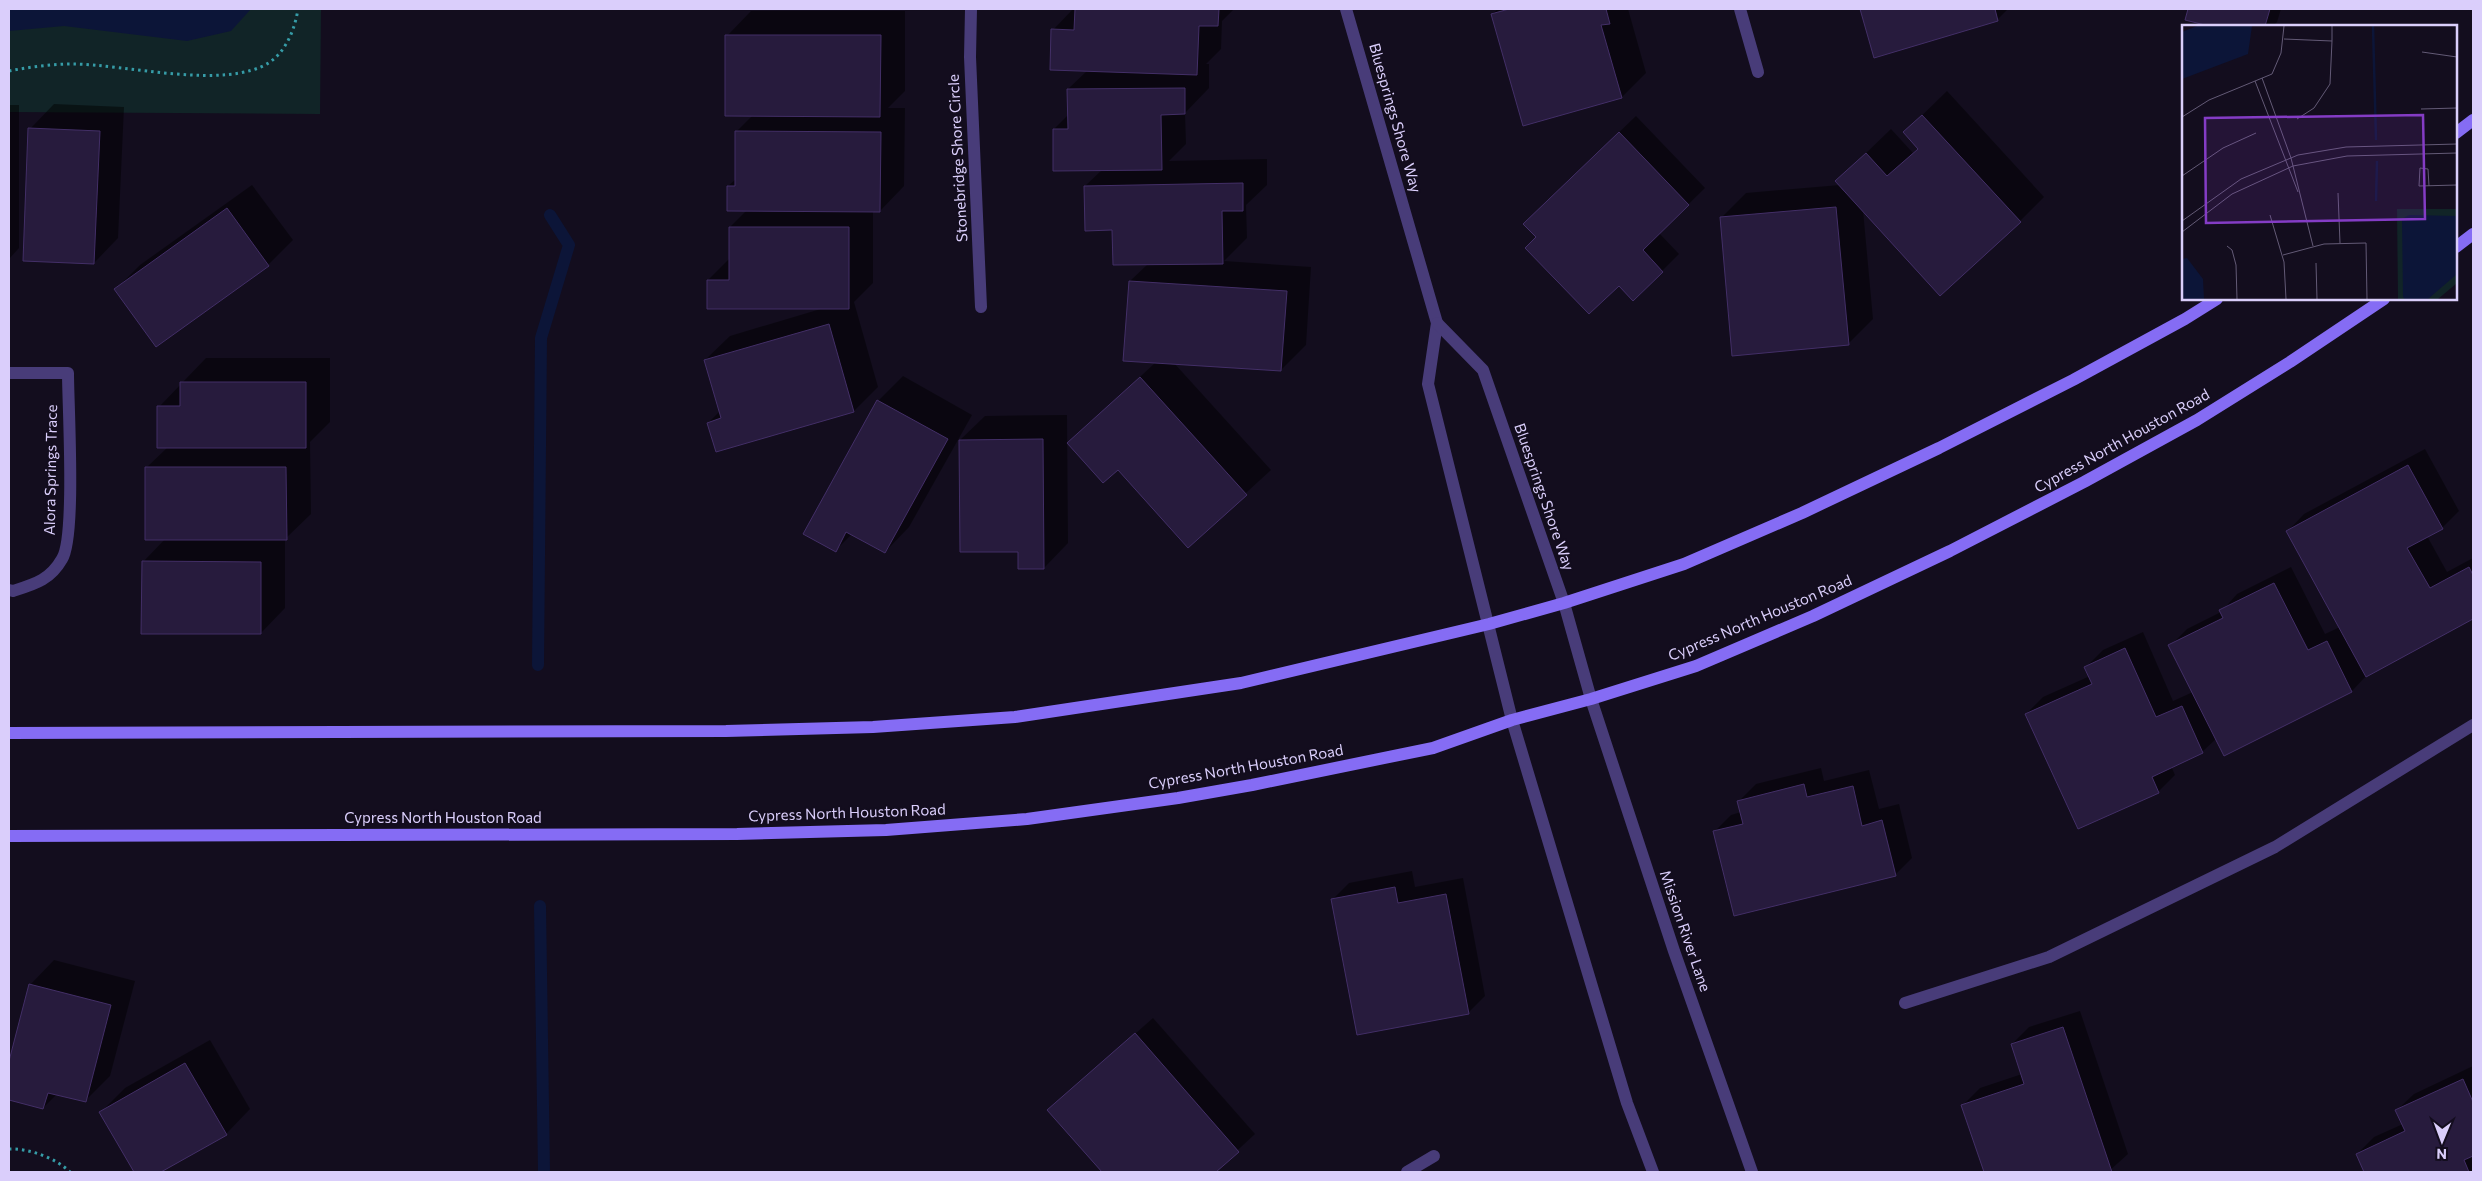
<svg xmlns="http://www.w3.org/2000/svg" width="2482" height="1181" font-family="Commissioner,sans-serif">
  <rect width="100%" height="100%" fill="#130d1e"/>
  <polygon fill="#112427" points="9,9 321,9 320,114 9,112"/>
  <polygon fill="#0c1538" points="9,9 251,9 231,31 187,41 64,26 9,31"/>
  <g fill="#0007">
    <polygon points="1073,9 1234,9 1222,21 1221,49 1206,64 1209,64 1209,88 1185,113 1186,144 1169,161 1267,159 1267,185 1246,205 1247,238 1224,261 1311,267 1306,345 1281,370 1174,363 1271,470 1188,546 1118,468 1069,443 1156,362 1130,281 1148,264 1113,229 1085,186 1103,169 1054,129 1069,114 1068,89 1088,70 1053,30"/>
    <polygon points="1498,9 1628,9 1646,73 1622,97 1492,14"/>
    <polygon points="1861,9 2008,9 1997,20 1875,56"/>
    <polygon points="2189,9 2281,9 2277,22 2273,26 2213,26 2186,19"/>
    <polygon points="751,11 905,11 905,91 888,108 905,108 904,186 880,211 873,211 873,283 854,302 878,387 854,411 708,423 720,411 705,360 730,336 824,308 708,280 730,258 730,227 747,210 728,186 736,179 736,132 753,115 727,36"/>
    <polygon points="1947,91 2044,197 2020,221 1863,210 1873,319 1848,344 1721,218 1746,193 1840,185 1837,181 1891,129 1913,153 1919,147 1905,132"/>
    <polygon points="54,104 124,107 118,238 94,263 30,129"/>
    <polygon points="9,105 19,105 19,248 9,259"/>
    <polygon points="1636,116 1705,188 1659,233 1679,254 1633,300 1619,284 1537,237 1541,207"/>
    <polygon points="252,185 293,240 268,265 116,289 140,265"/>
    <polygon points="206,358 330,358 330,422 310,442 311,514 285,539 285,608 261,633 143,562 166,538 147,467 168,447 159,407"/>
    <polygon points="903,376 972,415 909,527 885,552 852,534 835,551 878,401"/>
    <polygon points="1067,415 1068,543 1044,568 1019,551 960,440 985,416"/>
    <polygon points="2425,449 2459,511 2442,528 2427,536 2447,572 2473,558 2473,618 2367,675 2352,691 2225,754 2217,738 2202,752 2171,766 2175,775 2158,792 2026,714 2043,697 2090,676 2086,667 2103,650 2143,632 2173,701 2193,692 2170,646 2187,629 2221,612 2237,594 2291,567 2325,634 2340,627 2288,531 2304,514"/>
    <polygon points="1821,768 1824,781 1869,770 1879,809 1899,804 1912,858 1895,875 1714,832 1731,815 1741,812 1739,801 1756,784"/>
    <polygon points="1412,871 1415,887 1463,878 1485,996 1468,1013 1332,900 1349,883"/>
    <polygon points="9,944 10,944 9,998"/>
    <polygon points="54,960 135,981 110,1076 85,1101 57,1094 43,1108 9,1099 9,1066 30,985"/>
    <polygon points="2080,1011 2128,1154 2108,1172 1985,1172 1963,1105 1980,1088 2022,1074 2012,1044 2029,1027"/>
    <polygon points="1153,1018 1255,1134 1214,1172 1104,1172 1049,1110"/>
    <polygon points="210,1040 250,1109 226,1134 158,1172 136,1172 101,1112 125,1088"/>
    <polygon points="2473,1066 2473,1172 2366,1172 2357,1154 2374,1137 2403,1124 2397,1110 2414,1094"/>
  </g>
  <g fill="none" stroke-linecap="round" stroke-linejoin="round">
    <g stroke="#0c1538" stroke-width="12">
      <polyline points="538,665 541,338 569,245 550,215"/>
      <polyline points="540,906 544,1172"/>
    </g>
  </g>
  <g fill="#271b3d" stroke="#432f67">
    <polygon points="1075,9 1219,9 1218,26 1199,26 1197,75 1050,70 1051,29 1074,30"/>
    <polygon points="1509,9 1606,9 1610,24 1601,25 1622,98 1523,126 1491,14"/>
    <polygon points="1860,9 1995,9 1998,21 1874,58"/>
    <polygon points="2188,9 2270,9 2265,26 2209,26 2185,20"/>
    <polygon points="725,35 881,35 880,117 725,116"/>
    <polygon points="1185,88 1185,114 1161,115 1162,170 1053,171 1053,129 1068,129 1067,89"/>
    <polygon points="1922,115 2021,222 1940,296 1835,181 1866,153 1887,176 1918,149 1903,132"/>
    <polygon points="28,128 100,131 94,264 23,261"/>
    <polygon points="735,131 881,132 880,212 727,211 727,186 735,186"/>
    <polygon points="1619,132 1689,205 1643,250 1663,272 1633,301 1619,286 1589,314 1525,248 1536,237 1523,224"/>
    <polygon points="1243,183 1243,211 1222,211 1223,264 1113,265 1112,230 1085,231 1084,186"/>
    <polygon points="1836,207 1849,345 1732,356 1720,217"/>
    <polygon points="227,208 269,266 156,347 114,289"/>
    <polygon points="729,227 849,227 849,309 707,309 707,280 729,280"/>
    <polygon points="1129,281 1287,291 1281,371 1123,361"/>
    <polygon points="829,324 854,412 716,452 707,423 721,418 704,360"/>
    <polygon points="1140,377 1247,495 1188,548 1118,470 1103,483 1067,443"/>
    <polygon points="180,382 306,382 306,448 157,448 157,406 180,406"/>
    <polygon points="877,400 948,439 885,553 846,532 836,552 803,534"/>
    <polygon points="1043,439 1044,569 1018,569 1018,552 960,552 959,440"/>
    <polygon points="2408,465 2443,529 2407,548 2430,588 2469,567 2473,575 2473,619 2366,677 2286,531"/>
    <polygon points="145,467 286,467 287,540 145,540"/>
    <polygon points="142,561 261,562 261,634 141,634"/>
    <polygon points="2274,583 2308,650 2327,641 2352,692 2224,756 2168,645 2223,618 2219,610"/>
    <polygon points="2125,648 2156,717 2182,706 2203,753 2152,777 2159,793 2078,829 2025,714 2092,684 2084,667"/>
    <polygon points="1804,784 1807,797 1853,786 1862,826 1882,820 1896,876 1734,916 1713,831 1743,824 1737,801"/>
    <polygon points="1395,887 1398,903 1446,894 1469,1014 1357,1035 1331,899"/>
    <polygon points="29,984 111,1005 86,1102 48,1093 43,1109 9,1100 9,1061"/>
    <polygon points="2063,1027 2112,1172 1984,1172 1961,1105 2024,1084 2011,1044"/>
    <polygon points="1135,1033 1239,1152 1216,1172 1102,1172 1047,1110"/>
    <polygon points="185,1063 227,1135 161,1172 134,1172 99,1112"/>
    <polygon points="2463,1079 2473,1102 2473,1156 2464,1160 2469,1172 2364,1172 2356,1154 2405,1131 2395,1110"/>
  </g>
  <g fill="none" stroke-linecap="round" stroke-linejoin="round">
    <g stroke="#369ca7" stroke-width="3" stroke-dasharray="2.5 4" stroke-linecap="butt">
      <path d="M9,71c21,-4 43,-7 64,-7 52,0 153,27 197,-2 17,-12 25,-34 28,-53"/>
      <path d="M9,1149c19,-1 47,9 61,23"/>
    </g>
    <g stroke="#483c79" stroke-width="12">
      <polyline points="971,9 970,57 981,307"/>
      <polyline points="1346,9 1437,323 1428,384 1512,720 1627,1103 1653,1172"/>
      <polyline points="1740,9 1758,72"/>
      <polyline points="1437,323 1483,370 1564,603 1591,699 1674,951 1752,1172"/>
      <path d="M9,373h59c0,33 8,164 -6,186 -12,21 -27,25 -49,32l-4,-1"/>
      <polyline points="1905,1003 2049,957 2275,847 2473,725"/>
      <polyline points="1407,1172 1434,1156"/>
    </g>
    <g stroke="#856cf4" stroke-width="12">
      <polyline points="2456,133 2473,120"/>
      <polyline points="2456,247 2473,234"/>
      <polyline points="9,733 726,731 873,727 1015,717 1241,683 1489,624 1564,603 1684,564 1802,513 1939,448 2073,380 2185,319 2217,299"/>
      <polyline points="9,836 737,834 886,830 1027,819 1178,798 1252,785 1433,748 1512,720 1591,699 1696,666 1813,616 1950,551 2084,482 2197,420 2290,362 2384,299"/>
    </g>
  </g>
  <g text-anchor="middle" stroke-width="4" stroke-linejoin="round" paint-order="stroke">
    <g font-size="15" fill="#dacefb" stroke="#130d1e">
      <text transform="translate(1395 118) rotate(74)" y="5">Bluesprings Shore Way</text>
      <text transform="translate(958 158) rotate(-93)" y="5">Stonebridge Shore Circle</text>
      <text transform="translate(2122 441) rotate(-29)" y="5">Cypress North Houston Road</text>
      <text transform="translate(51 470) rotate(-89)" y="5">Alora Springs Trace</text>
      <text transform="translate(1544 497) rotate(71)" y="5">Bluesprings Shore Way</text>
      <text transform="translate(1760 618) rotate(-23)" y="5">Cypress North Houston Road</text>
      <text transform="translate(1246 767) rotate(-10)" y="5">Cypress North Houston Road</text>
      <text transform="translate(847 813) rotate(-2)" y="5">Cypress North Houston Road</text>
      <text x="443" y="823">Cypress North Houston Road</text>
      <text transform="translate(1685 931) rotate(71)" y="5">Mission River Lane</text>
    </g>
  </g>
  <g transform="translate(2182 25)">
    <rect width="275" height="275" fill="#130d1e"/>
    <path d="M215,184h60v74l-19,16h-40z" fill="#112427"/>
    <path d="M15,1h55l-4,28 -66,25v-47zM227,190l48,1v58l-29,25h-24l-1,-3 -1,-77zM5,233l16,21 1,20h-22v-40z" fill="#0c1538"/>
    <path fill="none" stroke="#0c1538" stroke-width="2.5" d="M191,1l3,114M194,176l1,-40"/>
    <path fill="none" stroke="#635a76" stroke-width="1" d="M102,14l48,2v-15M240,27l35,5M80,53l29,80 22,88M73,56l43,111M239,84l36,-1M0,92l27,-17 63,-26 9,-21 3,-27M115,94l17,-11 16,-24 2,-43M0,151l41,-28 33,-15M247,161l-1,-17 -8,-1 -1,18 38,-1M156,168l2,50M88,190l14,47 2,37M0,196l59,-42 57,-24 48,-8 111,-3M0,207l50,-38 61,-28 54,-10 110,-3M45,221l5,4 4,15 1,34M101,230l41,-11 42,-1 1,56M134,238l1,36"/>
    <path fill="#843cc5" fill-opacity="0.15" stroke="#843cc5" stroke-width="2.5" d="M241,90l2,104 -219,4 -1,-105z"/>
    <rect width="275" height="275" fill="none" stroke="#dacefb" stroke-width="2.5"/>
  </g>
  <rect width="2482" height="1181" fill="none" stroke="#dacefb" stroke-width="20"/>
  <g transform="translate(2442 1141) rotate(181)" stroke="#130d1e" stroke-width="4" paint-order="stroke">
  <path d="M0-4L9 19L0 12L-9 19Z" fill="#dacefb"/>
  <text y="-8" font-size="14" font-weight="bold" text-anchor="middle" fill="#dacefb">N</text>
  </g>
</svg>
